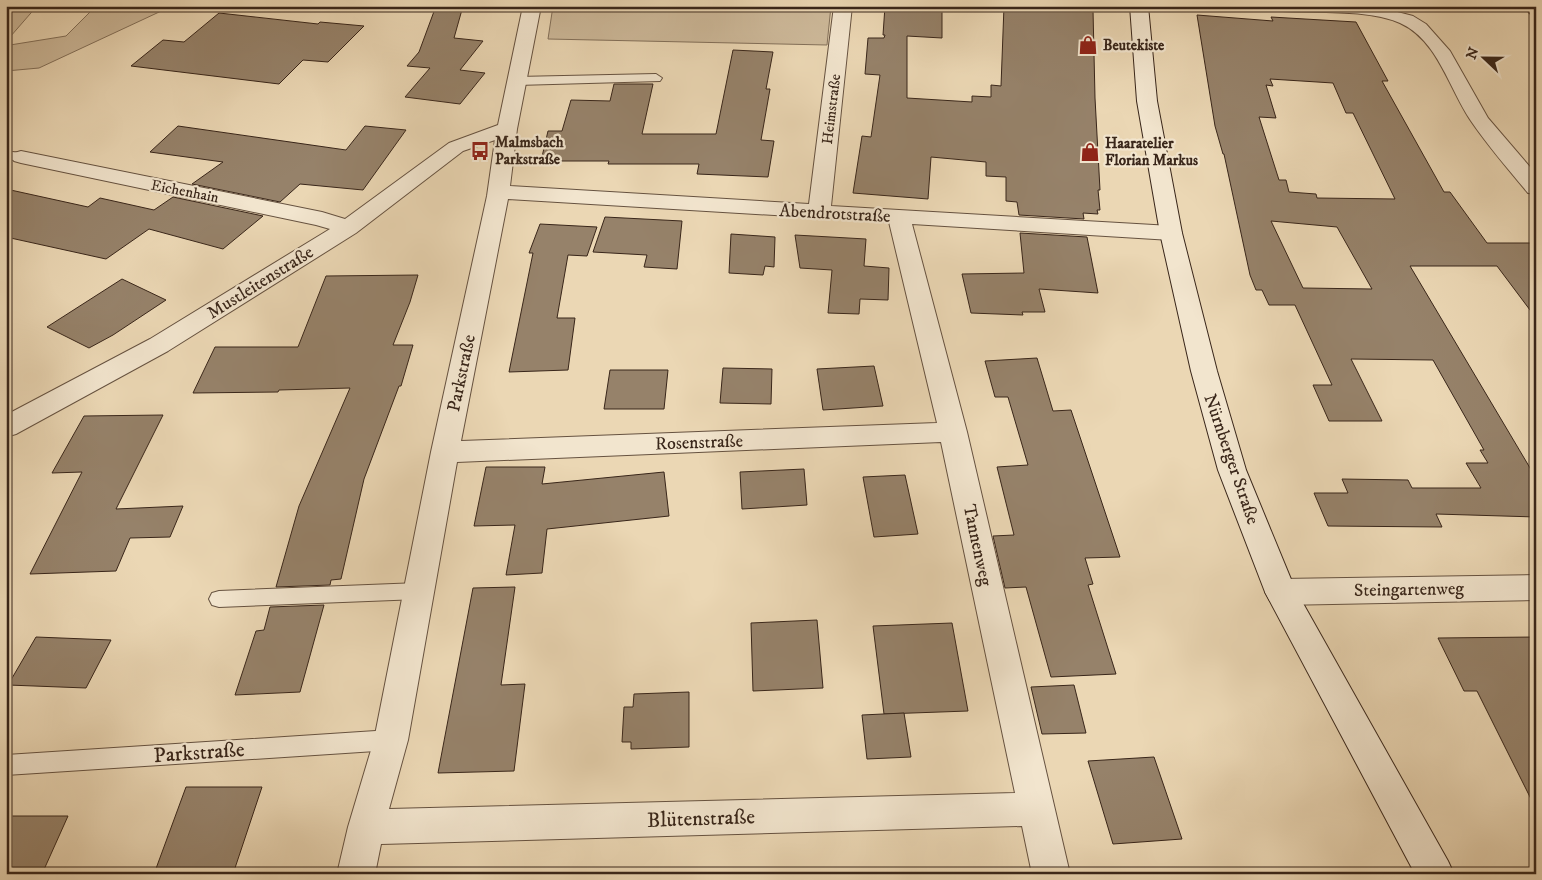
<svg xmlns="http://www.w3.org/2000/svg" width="1542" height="880" font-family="'IM FELL DW Pica',serif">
  <rect width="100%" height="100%" fill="#ebd7b4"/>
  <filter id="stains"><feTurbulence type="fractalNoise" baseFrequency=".004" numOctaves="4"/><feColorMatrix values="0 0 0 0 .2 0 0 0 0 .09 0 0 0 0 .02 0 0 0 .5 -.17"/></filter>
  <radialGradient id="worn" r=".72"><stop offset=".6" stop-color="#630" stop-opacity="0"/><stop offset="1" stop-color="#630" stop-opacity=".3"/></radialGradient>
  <g fill="#cdb99a" stroke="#83705a">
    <polygon points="6,6 37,6 10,37 10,45 66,36 96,6 172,6 39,68 6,71"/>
    <polygon points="553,6 831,6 827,45 548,39"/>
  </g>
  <g fill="#96826a" stroke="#39261a" fill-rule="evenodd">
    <polygon points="436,6 463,6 454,38 483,41 460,70 485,73 460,104 405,97 430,68 407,66 419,52"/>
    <polygon points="885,6 942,6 942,38 907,36 907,98 972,102 972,96 991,97 991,85 1001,86 1004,6 1093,10 1095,98 1100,190 1098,190 1100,210 1097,210 1098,214 1083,213 1084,219 1019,215 1017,202 1006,201 1006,177 986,176 986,162 931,157 928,199 853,193 862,136 871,137 880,75 865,74 868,38 884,38 885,35 883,35"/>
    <polygon points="219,13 318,24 320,22 364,26 328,62 303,60 279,84 131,66 163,40 184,42"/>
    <path d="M1197,15l76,6 -2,-4 85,5 32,59h-6l62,111h6l37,51h49v75l-39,-52h-87l126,212v39l-100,-3 6,13 -114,-1 -14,-33h34l-6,-14 66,1 4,8h69l-15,-25h22l-8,-13h4l-51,-90 -82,-1 31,62h-53l-16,-36h19l-37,-80h-26l-7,-15h-6l-6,-15 -26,-121h-1l-8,-28zM1270,79l63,4 13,30h7l42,86 -78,-1 -1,-4 -27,-2 -3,-12h-7l-20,-63 17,1 -10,-33 7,1zM1271,221l66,6 35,62 -69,-1z"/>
    <polygon points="733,50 773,52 766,89 770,89 761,140 774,141 768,177 697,174 699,164 608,164 609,161 541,161 548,131 562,131 571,100 610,101 614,84 653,84 642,134 716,134"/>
    <polygon points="178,126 346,150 365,126 406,130 363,190 300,184 280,202 192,184 223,162 150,152"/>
    <polygon points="6,189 88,207 100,198 154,210 173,197 263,216 223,249 149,229 106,259 6,237"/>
    <polygon points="605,217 682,221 677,269 644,267 647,255 593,252"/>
    <polygon points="540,224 597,227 587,256 568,255 557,318 575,318 568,370 509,372 533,253 529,253"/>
    <polygon points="1020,233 1087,237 1098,293 1039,289 1045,312 1022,312 1023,315 971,313 962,274 1024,273"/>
    <polygon points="731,234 775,237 774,267 765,266 763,275 729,273"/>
    <polygon points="795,235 866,239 864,266 889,268 888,300 860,299 859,314 828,313 832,270 800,268"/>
    <polygon points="418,275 410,302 393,345 413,345 401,386 399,386 364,479 341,579 331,580 330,585 276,587 299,506 350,388 279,390 278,392 193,393 215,347 298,347 326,276"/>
    <polygon points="122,279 166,300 113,335 89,348 47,327"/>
    <polygon points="1037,358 1053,411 1071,410 1120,557 1085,558 1093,584 1088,585 1116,674 1051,677 1026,587 1005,588 993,536 1014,535 997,467 1028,465 1008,397 995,397 985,361"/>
    <polygon points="874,366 883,406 823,410 817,369"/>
    <polygon points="723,368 772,369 771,404 720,403"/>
    <polygon points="610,370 668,370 664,409 604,409"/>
    <polygon points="163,415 116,509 183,506 170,537 130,538 116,571 30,574 82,472 52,473 84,416"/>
    <polygon points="486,467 545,467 542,484 664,472 669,516 547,529 542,573 506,575 515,525 474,526"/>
    <polygon points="804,469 807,505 742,509 740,472"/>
    <polygon points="905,475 918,534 874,537 863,477"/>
    <polygon points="515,587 501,685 525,684 514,771 438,773 473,588"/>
    <polygon points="324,605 300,692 235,695 256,631 264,630 270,607"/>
    <polygon points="817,620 823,688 753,691 751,623"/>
    <polygon points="952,623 968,711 884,714 873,626"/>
    <polygon points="36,637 111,640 86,688 8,685"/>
    <polygon points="1536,637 1536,809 1477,691 1464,691 1438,638"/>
    <polygon points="1074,685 1086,733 1042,734 1031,687"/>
    <polygon points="689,692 689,747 631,749 631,742 622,742 624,707 633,707 634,694"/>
    <polygon points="904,713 911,757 867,759 862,715"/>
    <polygon points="1154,757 1182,839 1113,844 1088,761"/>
    <polygon points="186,787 262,787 233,874 154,874"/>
    <polygon points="6,816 68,816 42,874 6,874"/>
  </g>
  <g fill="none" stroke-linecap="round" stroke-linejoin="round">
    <g stroke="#665240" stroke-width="2">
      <g id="service">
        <polygon points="656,74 662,78 660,81 517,85 511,81 517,77"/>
        <polygon points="6,151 26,154 28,157 21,161 6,159"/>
        <polygon points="419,583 426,585 429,591 426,597 419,599 219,607 212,605 209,599 212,593 219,591"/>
        <polygon points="391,730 399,733 402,740 399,747 391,750 6,775 6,755"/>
      </g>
    </g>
    <g stroke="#665240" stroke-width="2">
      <g id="minor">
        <path d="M523,6h18l-24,123 -7,57 299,18 25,-198h18l-21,200 340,20 8,2 3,5 -3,5 -8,2 -259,-16 55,208 103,442h-38l-10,-48 -641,18 -6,30h-38l11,-47 26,-87 57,-288 56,-256 8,-56 -32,11 -107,82 -188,118 -152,83 -10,3v-22l144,-76 180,-110 -14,-4 -295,-62 -7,-2 -3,-4 3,-4 7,-2 301,61 23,7 104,-76 49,-18zM508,199l381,23 48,201 -476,18zM941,442l74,351 -626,16 19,-69 49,-278z"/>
        <path d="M1273,6h101l39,10 13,8 24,27 38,67 48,56v20l-8,-1c-20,-24 -40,-47 -57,-72 -22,-32 -33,-81 -71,-98 -33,-14 -82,-10 -118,-12l-6,-1z"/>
        <polygon points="1536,575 1536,600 1281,605 1270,601 1265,592 1270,583 1281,579"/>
      </g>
    </g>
    <g stroke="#39261a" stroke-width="2">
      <polygon id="secondary" points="1130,6 1148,6 1157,101 1182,233 1217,371 1246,470 1295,589 1448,861 1454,874 1415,874 1265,592 1218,470 1191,371 1160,233 1137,101"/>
    </g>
    <use href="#service" fill="#f2e5ce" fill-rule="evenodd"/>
    <use href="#minor" fill="#f2e5ce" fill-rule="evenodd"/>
    <use href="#secondary" fill="#f2e5ce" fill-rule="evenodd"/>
    <g stroke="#39261a" stroke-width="4">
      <polyline id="rail" points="1524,6 1536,18"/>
    </g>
    <use href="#rail" stroke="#f2e5ce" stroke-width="2.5" stroke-dasharray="8" stroke-linecap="butt"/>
  </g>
  <defs>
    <g id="shop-bare" transform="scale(1.5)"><path d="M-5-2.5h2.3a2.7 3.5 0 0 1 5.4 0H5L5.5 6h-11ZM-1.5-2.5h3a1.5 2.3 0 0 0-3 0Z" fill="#8f2418" stroke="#f2e5ce" stroke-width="2.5" paint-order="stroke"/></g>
    <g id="bus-bare" transform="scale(1.5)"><path d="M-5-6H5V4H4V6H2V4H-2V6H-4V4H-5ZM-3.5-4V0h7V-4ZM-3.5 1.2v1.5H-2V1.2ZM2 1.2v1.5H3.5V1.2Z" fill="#8f2418" stroke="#f2e5ce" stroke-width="2.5" paint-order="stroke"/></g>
  </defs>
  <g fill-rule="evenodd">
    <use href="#shop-bare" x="1088" y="45"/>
    <use href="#bus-bare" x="480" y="151"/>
    <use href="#shop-bare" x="1090" y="152"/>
  </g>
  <g text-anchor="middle" stroke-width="4.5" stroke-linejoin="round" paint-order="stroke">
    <g font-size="15" font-weight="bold" fill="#39261a" stroke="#f2e5ce" text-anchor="start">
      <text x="1103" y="50">Beutekiste</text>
      <text x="495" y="147">Malmsbach<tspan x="495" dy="17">Parkstraße</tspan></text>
      <text x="1105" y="148">Haaratelier<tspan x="1105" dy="17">Florian Markus</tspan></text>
    </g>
    <g font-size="15" fill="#39261a" stroke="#f2e5ce">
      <text transform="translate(831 109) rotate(-83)" y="5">Heimstraße</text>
      <text transform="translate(185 191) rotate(11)" y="5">Eichenhain</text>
    </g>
    <g font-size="18" fill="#39261a" stroke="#f2e5ce">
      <text transform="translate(835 213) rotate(3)" y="6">Abendrotstraße</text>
      <text transform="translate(260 282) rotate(-32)" y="6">Mustleitenstraße</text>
      <text transform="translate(461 373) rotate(-78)" y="6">Parkstraße</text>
      <text transform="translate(699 442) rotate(-2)" y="6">Rosenstraße</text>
      <text transform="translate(1232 459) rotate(71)" y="6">Nürnberger Straße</text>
      <text transform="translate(978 545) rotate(78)" y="6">Tannenweg</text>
      <text transform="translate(1409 589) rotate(-1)" y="6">Steingartenweg</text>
    </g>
    <g font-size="21" fill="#39261a" stroke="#f2e5ce">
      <text transform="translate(199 752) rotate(-4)" y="7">Parkstraße</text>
      <text transform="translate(701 818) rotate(-2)" y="7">Blütenstraße</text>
    </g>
  </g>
  <rect width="1542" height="880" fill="none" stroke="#ebd7b4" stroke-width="25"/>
  <rect x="8" y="8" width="1527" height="865" fill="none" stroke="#39261a" stroke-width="2.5"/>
  <rect x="12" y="12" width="1517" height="855" fill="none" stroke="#39261a"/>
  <g transform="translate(1484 58) rotate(292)" stroke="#f2e5ce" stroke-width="4" paint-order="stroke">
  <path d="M0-4L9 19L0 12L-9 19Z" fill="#39261a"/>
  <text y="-8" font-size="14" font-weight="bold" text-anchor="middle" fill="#39261a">N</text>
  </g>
  <rect width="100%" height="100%" filter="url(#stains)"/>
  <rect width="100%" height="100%" fill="url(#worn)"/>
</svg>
